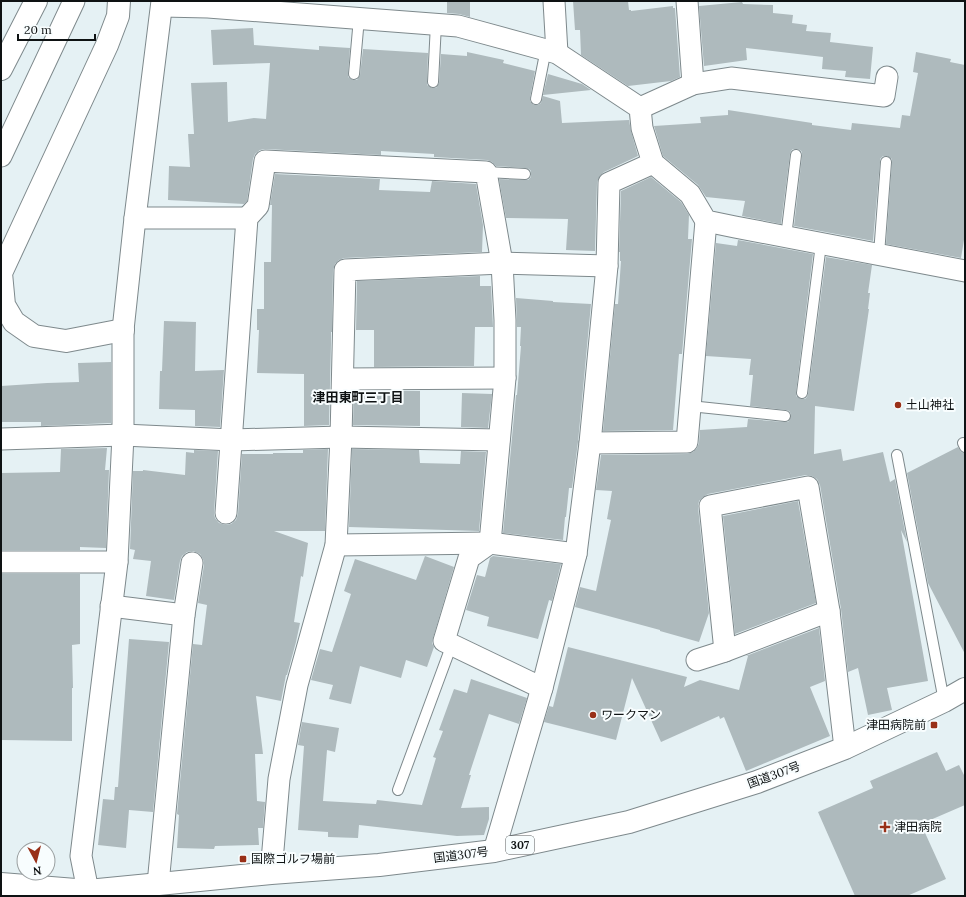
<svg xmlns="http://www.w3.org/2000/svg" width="966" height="897" font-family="Lora,'Noto Sans JP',serif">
  <rect width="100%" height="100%" fill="#e5f1f4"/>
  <g fill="#aebabd">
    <polygon points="447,1 470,1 470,17 459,14 447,13"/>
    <polygon points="573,1 628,1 629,10 631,10 631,11 673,6 673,8 675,8 680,77 671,81 628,86 581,55 580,30 575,30"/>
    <polygon points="742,2 743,4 773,5 773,13 793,15 792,23 807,25 806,31 831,33 830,42 873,47 870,79 845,77 846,71 822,69 823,57 746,48 747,60 704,66 699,6"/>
    <polygon points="253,28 254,45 319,50 319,46 350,48 348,74 348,77 353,80 357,80 360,75 363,49 428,53 427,82 427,85 432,88 436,88 439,83 441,54 467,56 467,52 504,60 503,63 535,71 530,98 530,101 534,105 538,105 541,103 543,96 560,101 562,123 629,120 631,131 638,156 604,172 599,177 597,183 595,251 566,250 568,219 506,218 499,179 528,180 531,177 531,171 529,169 525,168 496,166 492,162 487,160 434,157 434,154 381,151 381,155 265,149 260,150 255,154 253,159 247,201 244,204 168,200 169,166 190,167 188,134 194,134 191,83 227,82 228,122 254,118 266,119 270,63 213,65 211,30"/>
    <polygon points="916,52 951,59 950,62 965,65 965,234 961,258 886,244 892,162 892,159 887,156 883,156 880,159 880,162 873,241 794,226 802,156 802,152 800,150 796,149 793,149 791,151 790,154 781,224 742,216 745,201 706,197 698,185 663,156 654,126 701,123 700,117 728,115 728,110 812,123 812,125 851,130 852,123 900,128 902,115 910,116 918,73 913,72"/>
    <polygon points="548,74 582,84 591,90 543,95"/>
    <polygon points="275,174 380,179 379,190 430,192 432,181 476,184 483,225 482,252 344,258 339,260 335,264 333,270 332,332 331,332 331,344 329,425 304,426 304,374 257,373 259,330 257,330 257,309 264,309 264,262 271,262 272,205 270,205"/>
    <polygon points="651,177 681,202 689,215 688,239 692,239 682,354 679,354 673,430 603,431 615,304 618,304 621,261 620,261 620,252 619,252 621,191"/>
    <polygon points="738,240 813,254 796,392 796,396 801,399 805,399 807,397 808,394 826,257 872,265 868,293 870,293 868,309 869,309 854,411 815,406 814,454 841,449 843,461 883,452 890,482 895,479 907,542 901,530 928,681 887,688 892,710 868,715 858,668 848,672 841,609 820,485 817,479 812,476 806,475 708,494 703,497 699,501 698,507 709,613 699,642 660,631 660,630 575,607 580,587 596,591 611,520 607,519 612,491 596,490 601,455 687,454 693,452 697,448 699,443 700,430 747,427 748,419 784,422 788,422 790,419 791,414 789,411 786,410 750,406 753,375 749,375 751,359 706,356 716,243 737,246"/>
    <polygon points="480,276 480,286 491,286 493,327 475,327 474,366 374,367 374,330 356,330 357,281"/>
    <polygon points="516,298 553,301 553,302 591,304 578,442 572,488 569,488 566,517 565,517 563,540 503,533 516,395 517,395 521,346 520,346 521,327 517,327"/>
    <polygon points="164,321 196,322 195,371 224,370 220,427 195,426 195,410 159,409 160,371 162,371"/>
    <polygon points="111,362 111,423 41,426 41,422 1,422 1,386 47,383 79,382 78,363"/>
    <polygon points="354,391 420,391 420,426 353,425"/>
    <polygon points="462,393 492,394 488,428 461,427"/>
    <polygon points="958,447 961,452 965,453 965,654 928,583 907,473"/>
    <polygon points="107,448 105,470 109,470 106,548 80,547 80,550 1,550 1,473 60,472 61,449"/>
    <polygon points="328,449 325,531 274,531 308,543 303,577 301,576 294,622 300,623 296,642 287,675 286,675 281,701 256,696 263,754 255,754 257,801 265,802 263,828 258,828 259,845 215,846 214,849 177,848 179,815 177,814 193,644 202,645 207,605 198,603 204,565 203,559 200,554 193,551 187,552 182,556 180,561 174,600 146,596 151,561 133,559 135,550 130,549 133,471 143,471 143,470 185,475 186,452 194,453 194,450 218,451 214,513 215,518 219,523 226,525 231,524 236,520 238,514 242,454 273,454 273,453 303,453 303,450"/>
    <polygon points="352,449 419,450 420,463 460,464 461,451 486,452 479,531 349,527"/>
    <polygon points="798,501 816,603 735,634 723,516"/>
    <polygon points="425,556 454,567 433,638 432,643 434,647 427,667 406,660 401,678 360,666 351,704 329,699 333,685 311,680 320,649 332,652 351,594 344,591 355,559 416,580"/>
    <polygon points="493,556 561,564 552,601 549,600 538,639 487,626 489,617 466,610 477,575 485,577 490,558"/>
    <polygon points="1,574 80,574 80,644 72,645 73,688 72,688 72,741 1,740"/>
    <polygon points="819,628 825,681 810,687 830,736 746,771 724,717 720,719 719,716 661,742 632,678 616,740 544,722 549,706 553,707 568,647 687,677 684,687 700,680 739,690 748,656 746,656"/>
    <polygon points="129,639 169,642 153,812 129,810 126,848 98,845 103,799 114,800 115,787 118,787"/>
    <polygon points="471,679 527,698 519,724 489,714 469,775 471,775 461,808 489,807 489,819 484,835 457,836 359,825 358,838 328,837 328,832 298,830 304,746 298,745 302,722 339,728 335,752 327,750 323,801 376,804 377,800 422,805 436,758 433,757 443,731 439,730 454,689 467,693"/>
    <polygon points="937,752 946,771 959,765 965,777 965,805 921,824 946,879 907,896 855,896 818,812 873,788 870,781"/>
  </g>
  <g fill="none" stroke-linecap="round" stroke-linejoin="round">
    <g stroke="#7e898c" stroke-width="12">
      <g id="service">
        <polyline points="354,74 359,18"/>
        <polyline points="433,82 436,24"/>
        <polyline points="536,99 546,49"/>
        <polyline points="486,172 525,174"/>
        <polyline points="786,237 796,155"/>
        <polyline points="879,254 886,162"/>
        <polyline points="802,393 821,244"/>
        <polyline points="690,406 785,416"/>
        <polyline points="963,443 965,447"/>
        <polyline points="897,455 944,701"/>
        <polyline points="398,790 452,644"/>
      </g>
    </g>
    <g stroke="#7e898c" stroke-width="23">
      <g id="minor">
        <polyline points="554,1 557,53"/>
        <polyline points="687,1 693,84"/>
        <polyline points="162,6 208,7 458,26 557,53 640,108 642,128 653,163 690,194 706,221 735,227 965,271"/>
        <polyline points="640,108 693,84 731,78 884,96 887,77"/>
        <polyline points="1,156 74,1"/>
        <polyline points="135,218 162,1"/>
        <polyline points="343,379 505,378"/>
        <polyline points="1,439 123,435 232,440 341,437 499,440"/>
        <polyline points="590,443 687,442 706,221"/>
        <polyline points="226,513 247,218 258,206 265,161 486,172 502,263 505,320 505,378 490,543 469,558 444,641 542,688"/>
        <polyline points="336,545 490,543 576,554"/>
        <polyline points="1,562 117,562"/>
        <polyline points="111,606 184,615"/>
        <polyline points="725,651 710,506 808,487 829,611 845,748"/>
        <polyline points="697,660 725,651 829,611"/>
        <polyline points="494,851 542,688 576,554 590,443 607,266 609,183 653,163"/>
        <polyline points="271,873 279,779 297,685 336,545 341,437 345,270 502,263 607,266"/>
        <polyline points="158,884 184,615 192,563"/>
        <polyline points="88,891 81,856 117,562 123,435 123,330 135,218 247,218"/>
      </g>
    </g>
    <g stroke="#7e898c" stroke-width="24">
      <polyline id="tertiary" points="119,1 118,16 107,45 1,273 4,305 14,322 34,336 66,341 123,330"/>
    </g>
    <g stroke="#7e898c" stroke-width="24">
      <g id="trunk">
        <polyline points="1,69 36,1"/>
        <polyline points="1,884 88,891 271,873 379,865 494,851 629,822 757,782 845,748 944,701 965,689"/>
      </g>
    </g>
    <use href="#service" stroke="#fff" stroke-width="10"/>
    <use href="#minor" stroke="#fff" stroke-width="21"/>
    <use href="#tertiary" stroke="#fff" stroke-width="22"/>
    <use href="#trunk" stroke="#fff" stroke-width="22"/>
  </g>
  <g fill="#993018" stroke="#f8fdfe" stroke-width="1.5">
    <circle cx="898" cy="405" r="4"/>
    <circle cx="593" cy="715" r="4"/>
    <rect x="930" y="721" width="8" height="8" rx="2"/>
    <path d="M883 821h4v4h4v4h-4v4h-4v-4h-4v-4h4z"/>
    <rect x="239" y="855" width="8" height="8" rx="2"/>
  </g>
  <g text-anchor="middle" stroke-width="4" stroke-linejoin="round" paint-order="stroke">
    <rect fill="#f8fdfe" stroke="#54585a" stroke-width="1" x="506" y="836" width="28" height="18" rx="3"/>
    <g font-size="11" font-weight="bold" fill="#0e1213">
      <text x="520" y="849">307</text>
    </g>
    <g font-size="12" fill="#0e1213" stroke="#f8fdfe" text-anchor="start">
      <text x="906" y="409">土山神社</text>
      <text x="601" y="719">ワークマン</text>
      <text x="926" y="729" text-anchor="end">津田病院前</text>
      <text x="894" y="831">津田病院</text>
      <text x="251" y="863">国際ゴルフ場前</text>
    </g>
    <g font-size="12" fill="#0e1213" stroke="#f8fdfe">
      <text transform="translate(774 775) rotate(-20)" y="4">国道307号</text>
      <text transform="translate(461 855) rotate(-7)" y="4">国道307号</text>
    </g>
    <g font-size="13" font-weight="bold" fill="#0e1213" stroke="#f8fdfe">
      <text x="358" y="402">津田東町三丁目</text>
    </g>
  </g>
  <rect width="966" height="897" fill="none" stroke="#0e1213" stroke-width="4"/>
  <g transform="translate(36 861) rotate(173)"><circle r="19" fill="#f8fdfe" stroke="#9a9fa0"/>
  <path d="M0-3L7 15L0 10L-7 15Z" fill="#993018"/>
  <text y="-6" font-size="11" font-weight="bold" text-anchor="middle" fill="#0e1213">N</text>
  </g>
  <path d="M18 34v6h77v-6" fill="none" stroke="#0e1213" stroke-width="2"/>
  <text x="24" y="34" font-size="12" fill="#0e1213" stroke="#f8fdfe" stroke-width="3" paint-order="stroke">20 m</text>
</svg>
